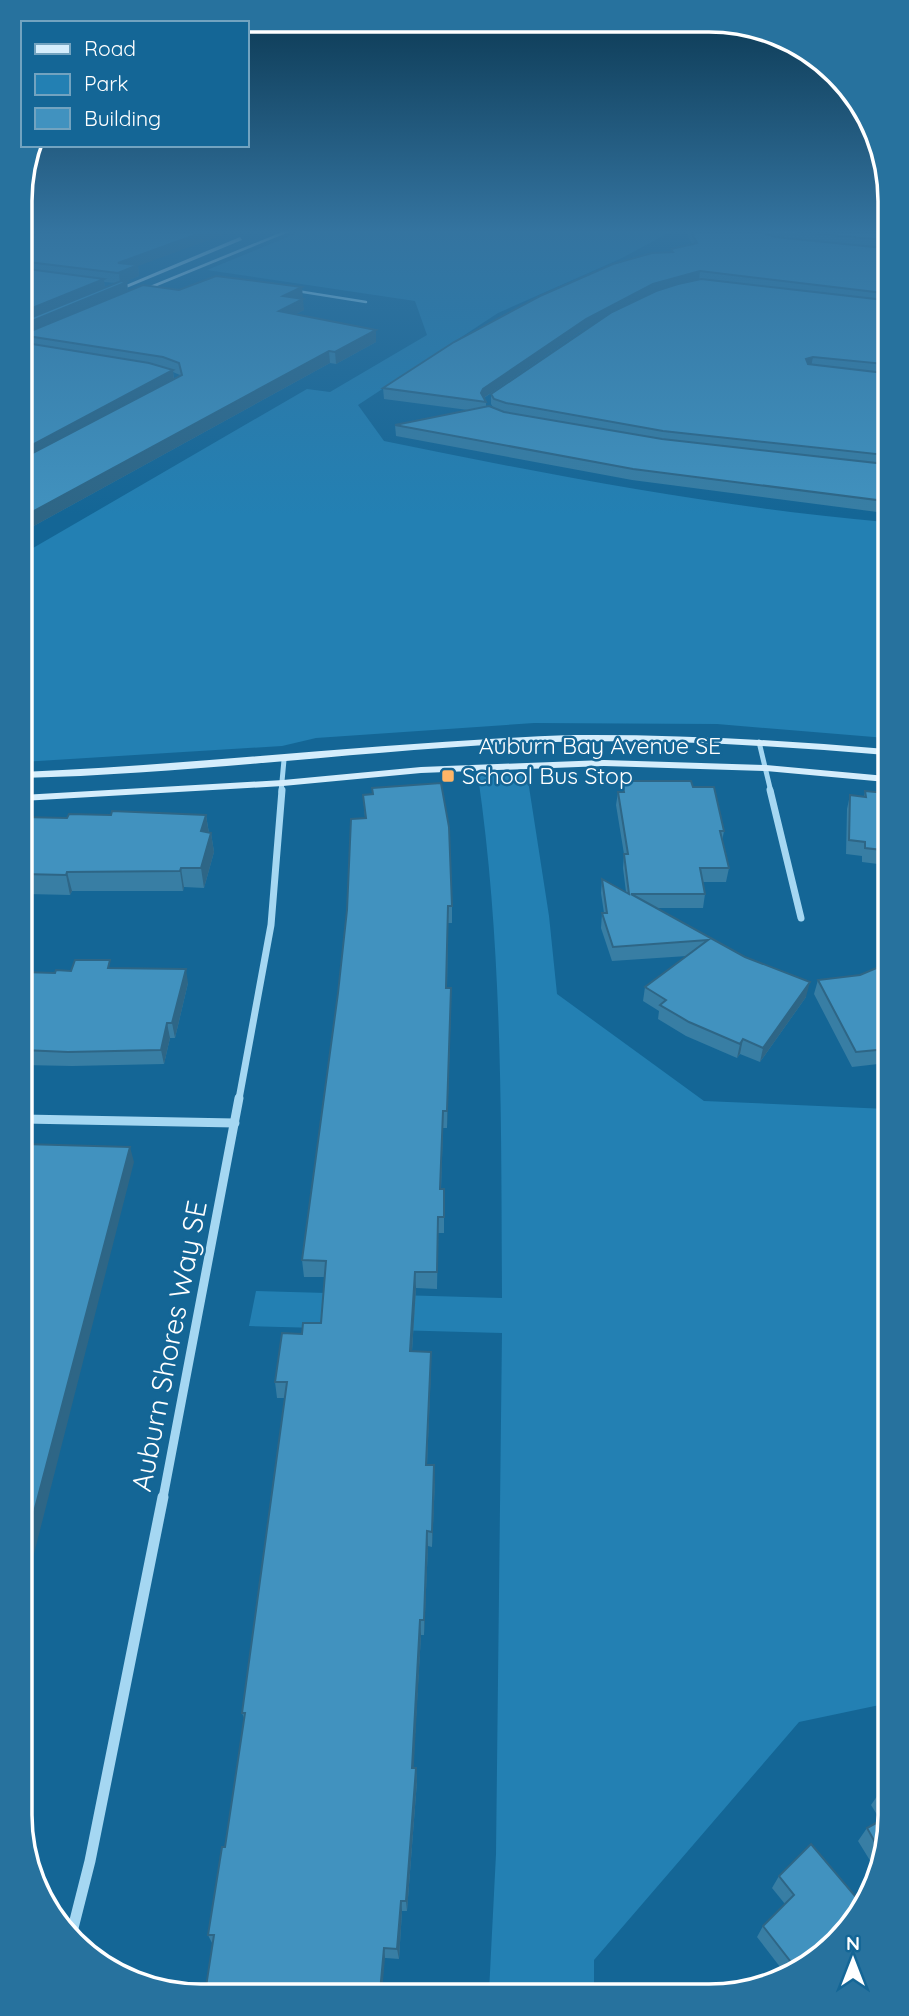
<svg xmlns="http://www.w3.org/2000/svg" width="909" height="2016" font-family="Quicksand,sans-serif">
  <rect width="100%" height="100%" fill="#146696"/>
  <g fill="#2380b3">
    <path d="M300,232h370l-48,26 -124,55 -140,92 26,36c166,34 332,66 501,81l1,216 -169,-14 -183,-1 -218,15 -34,8 -260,16 -1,-207 286,-166 23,3 97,-57 -12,-34 -208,-31z"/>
    <path d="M527,774l22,142 8,78 147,107 183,8 2,594 -90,19 -205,238v31l-105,1 7,-138 6,-521 -253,-7 7,-35 246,7c-1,-175 1,-349 -24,-522z"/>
  </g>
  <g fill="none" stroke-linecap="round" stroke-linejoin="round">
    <polyline stroke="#a5d7f2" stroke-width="2.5" points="297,291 366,302"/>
    <g stroke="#a5d7f2" stroke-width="5">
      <polyline points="759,742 771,792"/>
      <polyline points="281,792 284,760"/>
    </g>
    <g stroke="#a5d7f2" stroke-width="7">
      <polyline points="770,790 801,918"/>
      <polyline points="239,1099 271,925 282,790"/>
    </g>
    <g stroke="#a5d7f2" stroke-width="9">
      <polyline points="23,1119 235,1123"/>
      <polyline points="163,1498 239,1098"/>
    </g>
    <polyline stroke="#a5d7f2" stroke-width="11" points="71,1936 90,1861 163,1497"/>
    <g fill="#d4edfc" fill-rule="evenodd">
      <polygon points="282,232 289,232 140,293 135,292"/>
      <polygon points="240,237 242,240 112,294 107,293"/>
      <path d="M570,735c106,-1 210,5 316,14v6c-120,-10 -241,-17 -361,-12 -168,8 -335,31 -503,35v-6c183,-8 365,-30 548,-37z"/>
      <polygon points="604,760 766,765 886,776 886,782 766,771 604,766 421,773 283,786 22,801 22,795 283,780 421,767"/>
    </g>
  </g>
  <g fill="#387ea4" fill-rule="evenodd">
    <path d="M20,232l118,34 1,10 -15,6h3l1,9 51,-1 124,8 -2,1 3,11 -8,4 80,28 -40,22 -6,-1 -309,170 1,-190 -1,-5h-1zM104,282l12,1 -11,5zM173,372l7,3 -6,4z"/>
    <path d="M686,232h74l3,1v-1h121l1,281 -253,-33 -236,-44 -1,-11 73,-15 -84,-11 -1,-11 288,-136v-3l21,-5zM598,321l-107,73v10l2,3h-7v-5l-2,-4 102,-70z"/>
    <polygon points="622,781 693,787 724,831 722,841 729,868 726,882 703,882 705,894 703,908 656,908 806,997 760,1062 740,1054 737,1058 686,1036 658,1019 659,1011 643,1001 645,987 687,956 612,961 601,928 602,913 604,913 601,893 602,879 626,892 623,868 624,854 616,805 618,792 621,792"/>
    <polygon points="865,791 886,793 886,898 878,897 878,864 862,862 862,856 846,854 847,809 850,795 864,797"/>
    <polygon points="363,795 452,906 452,923 448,923 447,988 451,1004 447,1128 443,1128 441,1189 444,1189 444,1233 438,1233 437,1289 416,1288 412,1351 431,1352 431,1368 427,1465 435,1480 432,1547 428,1546 424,1635 421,1635 413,1768 416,1768 417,1781 407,1911 402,1911 399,1959 213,1945 208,1935 225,1847 244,1718 242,1713 285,1398 277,1398 275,1382 302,1334 321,1323 325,1277 304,1277 302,1260 365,818"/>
    <polygon points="111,815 206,815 209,833 211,833 214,852 204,888 184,887 183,891 72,891 70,895 27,894 25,898 22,898 22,817 67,818"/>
    <polygon points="886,964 887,1063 852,1067 814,994 818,980 860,975"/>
    <polygon points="112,968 188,983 175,1038 170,1038 164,1064 72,1066 23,1065 22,972 55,973 71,971"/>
    <polygon points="889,1787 889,1828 874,1867 858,1841 867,1828 881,1821 871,1805 880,1792"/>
    <polygon points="779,1876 861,1903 809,1966 787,1976 757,1937 763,1926 785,1904 772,1888"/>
  </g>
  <g fill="#2e6686">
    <polygon points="20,232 49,232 20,241"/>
    <polygon points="203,232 231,232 138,266 139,276 120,284 118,263"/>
    <polygon points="700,271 699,280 652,293 586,328 482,399 481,393 483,389 586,319 653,284"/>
    <polygon points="104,279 105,290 20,325 20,313"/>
    <polygon points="127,282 128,293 21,335 21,338 20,338 20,326"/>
    <polygon points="302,287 303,298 284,307 283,296"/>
    <polygon points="303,299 304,310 280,322 279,311"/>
    <polygon points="376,330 376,342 336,364 335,352"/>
    <polygon points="329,351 330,363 21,533 21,518"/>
    <polygon points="813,357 811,367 804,369 806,359"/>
    <polygon points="173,370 174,382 21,465 21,451"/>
    <polygon points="206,815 209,834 201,831"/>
    <polygon points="211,833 214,852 204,888 201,868"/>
    <polygon points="181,868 184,887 183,891 180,871"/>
    <polygon points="67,872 72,891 70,895 66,875"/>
    <polygon points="22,876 27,894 25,898 22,888"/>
    <polygon points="186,969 188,983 175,1038 172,1023"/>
    <polygon points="810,982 806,997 760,1062 763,1048"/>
    <polygon points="451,988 451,1004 447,1128 447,1111"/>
    <polygon points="167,1023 170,1038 164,1064 161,1050"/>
    <polygon points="743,1039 740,1054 737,1058 740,1044"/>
    <polygon points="443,1111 443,1128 440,1205 440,1189"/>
    <polygon points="130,1147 134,1162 25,1589 24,1550"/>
    <polygon points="415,1272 416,1288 411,1367 410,1351"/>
    <polygon points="431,1352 431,1368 426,1480 426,1465"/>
    <polygon points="434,1465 435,1480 432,1547 432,1532"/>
    <polygon points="427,1531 428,1546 424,1635 424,1620"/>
    <polygon points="420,1620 421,1635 413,1781 412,1768"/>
    <polygon points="416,1768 417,1781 407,1911 406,1901"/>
    <polygon points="401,1901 402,1911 399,1959 397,1949"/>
    <polygon points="384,1948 385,1958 382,1992 380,1992"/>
  </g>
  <g fill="#4192bf" stroke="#2e6686" stroke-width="2">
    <polygon points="42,232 203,232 118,263 138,265 118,273 20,261 20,238"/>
    <polygon points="691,232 760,232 775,237 884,248 884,293 700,271 653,284 586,319 483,389 481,393 486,402 383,388 454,342 540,296 613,264 652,253 673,252 671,249 697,243"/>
    <polygon points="798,232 884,232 884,240"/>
    <polygon points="20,268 104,279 20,313"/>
    <polygon points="216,276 302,287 283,296 303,299 279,311 376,330 335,352 329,351 21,518 21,459 182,375 179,363 163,357 21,335 143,285 179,290"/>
    <polygon points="701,279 884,300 884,364 813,357 806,359 808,364 884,373 885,455 663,431 506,403 494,399 491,394 612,312 656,291 678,284"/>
    <polygon points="121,281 127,282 20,326 20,322"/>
    <polygon points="20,342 149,363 173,370 21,451"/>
    <polygon points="489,406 504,412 662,439 885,464 885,501 633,469 395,425"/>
    <polygon points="622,781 691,781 693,787 714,787 724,831 720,831 729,868 700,868 705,894 631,894 745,957 810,982 763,1048 743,1039 740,1044 689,1022 660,1005 666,1000 645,987 708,940 613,947 602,913 607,913 602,879 629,894 624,854 628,854 618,792 624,792"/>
    <polygon points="441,783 449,827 452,906 448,906 446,988 451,988 447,1111 443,1111 440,1189 444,1189 444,1217 438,1217 437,1272 415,1272 410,1351 431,1352 426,1465 434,1465 432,1532 427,1531 424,1620 420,1620 412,1768 416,1768 406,1901 401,1901 397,1949 384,1948 380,1992 205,1993 214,1935 208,1935 222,1847 225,1847 245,1713 242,1713 287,1382 275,1382 282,1333 302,1334 303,1323 321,1323 326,1261 302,1260 338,993 347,910 351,819 366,818 363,795 373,794 372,788"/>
    <polygon points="865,791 886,793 886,883 882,882 882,850 865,848 865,842 849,840 850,795 866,797"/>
    <polygon points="112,811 206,815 201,831 211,833 201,868 181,868 180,871 67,872 66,875 22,874 22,817 67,818 69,814 111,815"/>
    <polygon points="75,960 110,960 108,968 186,969 172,1023 167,1023 161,1050 68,1052 23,1050 22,972 55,973 56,970 71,971"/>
    <polygon points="886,964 887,1049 856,1052 818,980 860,975"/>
    <polygon points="23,1144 130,1147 24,1550"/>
    <polygon points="889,1787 889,1807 880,1792"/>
    <polygon points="889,1816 889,1828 880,1851 867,1828"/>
    <polygon points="811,1844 861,1903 852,1926 809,1966 798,1971 763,1926 794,1895 779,1876"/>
  </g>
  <linearGradient id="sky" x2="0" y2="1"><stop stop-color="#0b3852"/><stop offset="0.45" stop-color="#3474a0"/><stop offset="1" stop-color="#3474a0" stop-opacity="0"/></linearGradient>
  <rect width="909" height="514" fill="url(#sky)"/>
  <rect fill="#ffb566" stroke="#146696" stroke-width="2.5" x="441" y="769" width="14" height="14" rx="3.5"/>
  <g text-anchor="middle" stroke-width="5" stroke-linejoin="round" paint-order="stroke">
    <g font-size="23" fill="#fff" stroke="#146696">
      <text x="600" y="754">Auburn Bay Avenue SE</text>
    </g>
    <g font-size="23" fill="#fff" stroke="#146696" text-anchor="start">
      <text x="462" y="784">School Bus Stop</text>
    </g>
    <g font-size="28" fill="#fff" stroke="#146696">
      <text transform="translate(169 1346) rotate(-79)" y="10">Auburn Shores Way SE</text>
    </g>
  </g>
  <path d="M0 0H909V2016H0ZM201 32H709A169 169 0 0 1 878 201V1815A169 169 0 0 1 709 1984H201A169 169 0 0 1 32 1815V201A169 169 0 0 1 201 32Z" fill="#27729e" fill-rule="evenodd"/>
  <path fill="none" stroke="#fff" stroke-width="3.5" d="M201 32H709A169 169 0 0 1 878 201V1815A169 169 0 0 1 709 1984H201A169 169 0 0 1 32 1815V201A169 169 0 0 1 201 32Z"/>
  <rect x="21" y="21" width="228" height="126" fill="#146696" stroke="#72a3c0" stroke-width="2"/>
  <rect x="35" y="44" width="35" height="10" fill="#d4edfc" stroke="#72a3c0" stroke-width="2"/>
  <text x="84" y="56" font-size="21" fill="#ffffff">Road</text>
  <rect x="35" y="74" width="35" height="21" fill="#2380b3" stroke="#72a3c0" stroke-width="2"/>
  <text x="84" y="91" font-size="21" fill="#ffffff">Park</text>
  <rect x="35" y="108" width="35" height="21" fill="#4192bf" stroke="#72a3c0" stroke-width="2"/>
  <text x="84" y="126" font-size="21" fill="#ffffff">Building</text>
  <g transform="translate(853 1960)" stroke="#146696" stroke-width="5" paint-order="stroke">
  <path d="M0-5L12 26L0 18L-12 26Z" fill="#ffffff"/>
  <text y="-10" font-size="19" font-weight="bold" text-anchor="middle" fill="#ffffff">N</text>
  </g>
</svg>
